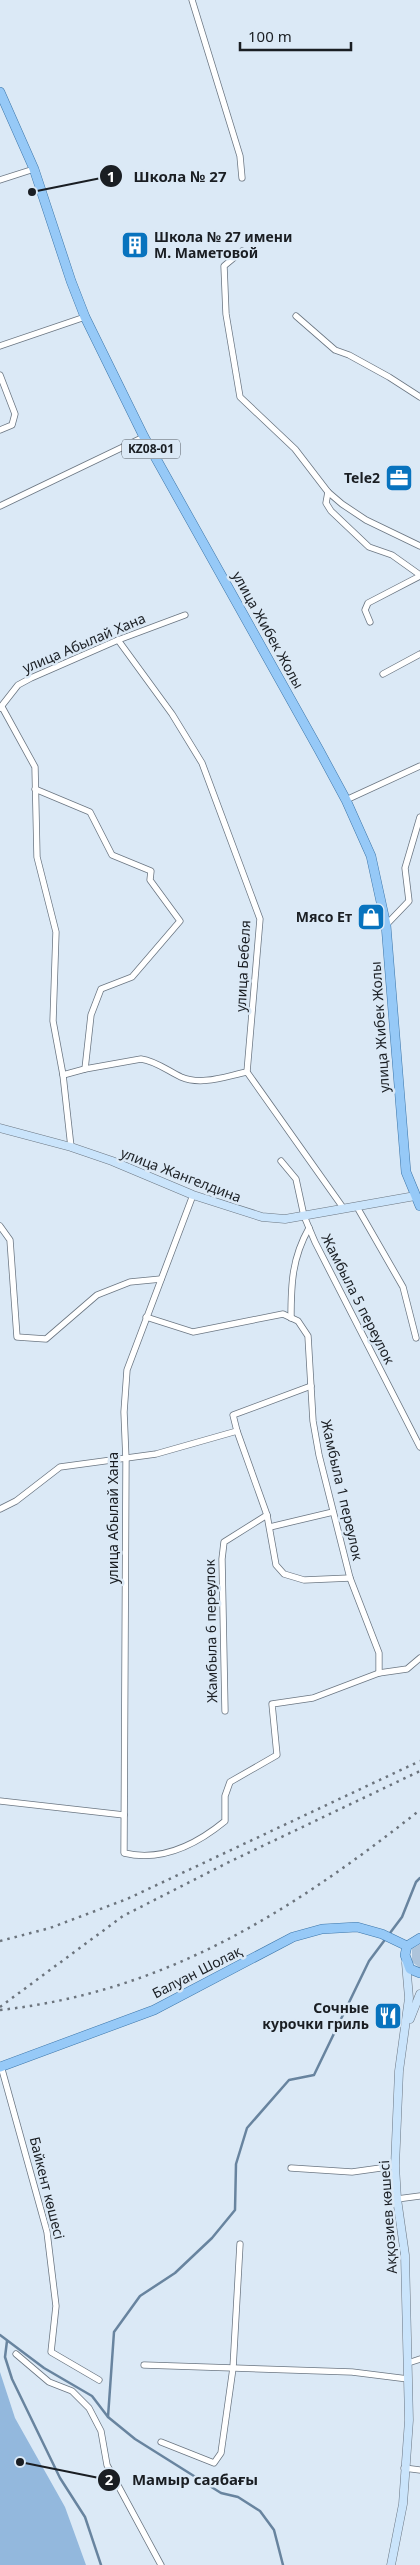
<svg xmlns="http://www.w3.org/2000/svg" width="420" height="2565" font-family="'Noto Sans',sans-serif">
  <rect width="100%" height="100%" fill="#dbe9f6"/>
  <polygon fill="#adc4db" points="420,1944 420,1968 412,1962 412,1949"/>
  <polygon fill="#93b8dd" points="0,2372 15,2418 65,2507 86,2565 0,2565"/>
  <g fill="none" stroke-linecap="round" stroke-linejoin="round">
    <g stroke="#68849f" stroke-width="2.5">
      <polyline points="0,2335 44,2368 92,2396 108,2417 135,2439 221,2493 238,2497 260,2511 274,2530 283,2565"/>
      <polyline points="7,2341 5,2357 12,2379 60,2478 85,2517 101,2565"/>
      <polyline points="108,2417 114,2332 140,2296 175,2273 212,2238 235,2210 236,2164 247,2128 289,2080 314,2075 369,1961 402,1917 416,1882 420,1878"/>
    </g>
    <g stroke="#6b7682" stroke-width="7">
      <g id="street">
        <polyline points="192,0 240,156 242,178"/>
        <polyline points="0,180 34,169"/>
        <polyline points="242,251 224,266 226,314 240,397 295,449 328,492 342,504 366,520 420,546"/>
        <polyline points="296,316 335,350 349,355 389,377 420,397"/>
        <polyline points="0,346 85,317"/>
        <polyline points="0,375 15,414 12,425 0,430"/>
        <polyline points="328,492 326,503 331,511 369,547 392,555 420,575"/>
        <polyline points="0,506 144,437"/>
        <polyline points="370,622 365,610 368,603 420,576"/>
        <polyline points="118,640 172,714 202,763 260,919 247,1072 344,1209"/>
        <polyline points="383,674 420,654"/>
        <polyline points="2,707 35,767 37,857 56,932 53,1021 63,1075 71,1147"/>
        <polyline points="0,708 18,685 31,678 118,640 185,615"/>
        <polyline points="35,789 90,812 112,855 151,871 150,880 180,921 132,977 101,989 91,1015 85,1069 63,1075"/>
        <polyline points="346,800 420,766"/>
        <polyline points="386,925 409,901 405,868 420,817"/>
        <path d="M85,1069l56,-10c15,2 27,12 40,18 21,9 45,-1 66,-5"/>
        <polyline points="281,1161 296,1179 304,1216 315,1242 420,1447"/>
        <path d="M193,1195l-66,175 -3,42 2,48 -2,393c37,9 73,-9 101,-32v-25l5,-14 47,-27 -5,-51 41,-6 66,-25 28,-4 13,-11"/>
        <polyline points="357,1207 403,1287 416,1338"/>
        <polyline points="0,1226 10,1240 17,1337 46,1339 97,1295 130,1282 161,1279"/>
        <polyline points="146,1317 193,1332 283,1314 298,1321 308,1336 313,1421 319,1455 350,1578 379,1653 379,1673"/>
        <path d="M291,1318c0,-34 1,-60 18,-90"/>
        <polyline points="237,1431 267,1515 276,1565 284,1574 304,1580 350,1578"/>
        <polyline points="0,1509 16,1501 60,1467 156,1454 237,1431 233,1415 311,1386"/>
        <polyline points="270,1527 333,1512"/>
        <polyline points="225,1711 222,1559 224,1542 267,1515"/>
        <polyline points="0,1801 124,1815"/>
        <polyline points="1,2066 47,2232 56,2306 51,2352 99,2380"/>
        <polyline points="291,2168 352,2172 395,2166"/>
        <polyline points="397,2199 420,2196"/>
        <polyline points="16,2354 49,2382 72,2391 89,2408 101,2431 107,2465 161,2565"/>
        <polyline points="408,2363 420,2359"/>
        <polyline points="144,2365 352,2372 408,2379"/>
        <polyline points="161,2442 214,2463 221,2453 233,2368 240,2244"/>
        <polyline points="404,2468 420,2470"/>
      </g>
    </g>
    <g stroke="#6b7682" stroke-width="9">
      <g id="secondary">
        <polyline points="0,1128 71,1147 112,1161 193,1195 262,1217 285,1219 415,1196"/>
        <polyline points="410,2019 420,1994"/>
        <polyline points="391,2565 403,2504 409,2420 405,2255 397,2199 395,2166 399,2071 409,1998 406,1963"/>
      </g>
    </g>
    <g stroke="#3d76a9" stroke-width="10">
      <g id="primary">
        <polyline points="0,92 34,169 71,281 85,317 144,437 319,750 346,800 371,856 386,925 406,1172 420,1206"/>
        <polyline points="420,1938 407,1946 405,1955 410,1969 420,1973"/>
        <polyline points="0,2067 154,2010 293,1937 322,1929 357,1927 382,1934 407,1946"/>
      </g>
    </g>
    <use href="#street" stroke="#fff" stroke-width="5.5"/>
    <use href="#secondary" stroke="#cae4fb" stroke-width="8"/>
    <use href="#primary" stroke="#96c9f7" stroke-width="9"/>
    <g stroke="#6c747d" stroke-width="2.5" stroke-dasharray="2.5 5" stroke-linecap="butt">
      <polyline points="0,1941 50,1928 127,1899 420,1761"/>
      <polyline points="0,2007 123,1916 229,1862 420,1771"/>
      <path d="M0,2010c166,-18 292,-99 420,-200"/>
    </g>
  </g>
  <defs>
    <g id="building-square" transform="scale(1.4375)"><rect x="-9" y="-9" width="18" height="18" rx="4" fill="#0873be" stroke="#dbe9f6"/><path d="M-4-6H4V6H1V3H-1V6H-4ZM-2.5-4.3h1.7v1.8h-1.7ZM.8-4.3h1.7v1.8H.8ZM-2.5-1h1.7V.8h-1.7ZM.8-1h1.7V.8H.8Z" fill="#fff"/></g>
    <g id="office-square" transform="scale(1.4375)"><rect x="-9" y="-9" width="18" height="18" rx="4" fill="#0873be" stroke="#dbe9f6"/><path d="M-6-3h4V-5.5h4V-3h4V5H-6ZM-1-4.5V-3h2v-1.5ZM-6 0V1H6V0Z" fill="#fff"/></g>
    <g id="shop-square" transform="scale(1.4375)"><rect x="-9" y="-9" width="18" height="18" rx="4" fill="#0873be" stroke="#dbe9f6"/><path d="M-5-2.5h2.3a2.7 3.5 0 0 1 5.4 0H5L5.5 6h-11ZM-1.5-2.5h3a1.5 2.3 0 0 0-3 0Z" fill="#fff"/></g>
    <g id="restaurant-square" transform="scale(1.4375)"><rect x="-9" y="-9" width="18" height="18" rx="4" fill="#0873be" stroke="#dbe9f6"/><path d="M-5-6h1v4h1v-4h1v4h1v-4h1v5L-1.5 .5V6h-2V.5L-5-1ZM5-6V6H3V1.5H1.5Q1.5-4 5-6Z" fill="#fff"/></g>
  </defs>
  <g fill-rule="evenodd">
    <use href="#building-square" x="135" y="245"/>
    <use href="#office-square" x="399" y="478"/>
    <use href="#shop-square" x="371" y="917"/>
    <use href="#restaurant-square" x="388" y="2016"/>
  </g>
  <g text-anchor="middle" stroke-width="5" stroke-linejoin="round" paint-order="stroke">
    <rect fill="#dbe9f6" stroke="#545b62" stroke-width="1" x="122" y="439.5" width="58" height="19" rx="4"/>
    <g font-size="12" font-weight="bold" fill="#1a1e23">
      <text x="151" y="453">KZ08-01</text>
    </g>
    <g font-size="14" font-weight="bold" fill="#1a1e23" stroke="#dbe9f6" text-anchor="end">
      <text x="154" y="242" text-anchor="start">Школа № 27 имени<tspan x="154" dy="16">М. Маметовой</tspan></text>
      <text x="380" y="483">Tele2</text>
      <text x="352" y="922">Мясо Ет</text>
      <text x="369" y="2013">Сочные<tspan x="369" dy="16">курочки гриль</tspan></text>
    </g>
    <g font-size="14" fill="#1a1e23" stroke="#dbe9f6">
      <text transform="translate(268 630) rotate(61)" y="5">улица Жибек Жолы</text>
      <text transform="translate(84 643) rotate(-23)" y="5">улица Абылай Хана</text>
      <text transform="translate(243 966) rotate(-87)" y="5">улица Бебеля</text>
      <text transform="translate(380 1027) rotate(-94)" y="5">улица Жибек Жолы</text>
      <text transform="translate(181 1175) rotate(21)" y="5">улица Жангелдина</text>
      <text transform="translate(358 1299) rotate(63)" y="5">Жамбыла 5 переулок</text>
      <text transform="translate(342 1490) rotate(77)" y="5">Жамбыла 1 переулок</text>
      <text transform="translate(113 1518) rotate(-90)" y="5">улица Абылай Хана</text>
      <text transform="translate(211 1631) rotate(-91)" y="5">Жамбыла 6 переулок</text>
      <text transform="translate(197 1972) rotate(-27)" y="5">Балуан Шолақ</text>
      <text transform="translate(47 2188) rotate(76)" y="5">Байкент көшесі</text>
      <text transform="translate(388 2217) rotate(-94)" y="5">Аққозиев көшесі</text>
    </g>
  </g>
  <path fill="none" stroke="#1a1e23" stroke-width="2" d="M32 192L111 176M20 2462L109 2480"/>
  <g fill="#1a1e23" stroke="#dbe9f6" stroke-width="2">
    <circle cx="32" cy="192" r="5"/>
    <circle cx="20" cy="2462" r="5"/>
    <circle cx="111" cy="176" r="12"/>
    <circle cx="109" cy="2480" r="12"/>
  </g>
  <g font-size="15" text-anchor="middle" font-weight="bold" fill="#fff">
    <text x="111" y="182">1</text>
    <text x="109" y="2485">2</text>
  </g>
  <g font-size="15" text-anchor="middle" font-weight="bold" fill="#1a1e23" stroke="#dbe9f6" stroke-width="5" stroke-linejoin="round" paint-order="stroke">
    <text x="180" y="182">Школа № 27</text>
    <text x="195" y="2485">Мамыр саябағы</text>
  </g>
  <path d="M240 42v8h111v-8" fill="none" stroke="#1a1e23" stroke-width="2.5"/>
  <text x="248" y="42" font-size="15" fill="#1a1e23" stroke="#dbe9f6" stroke-width="4" paint-order="stroke">100 m</text>
</svg>
